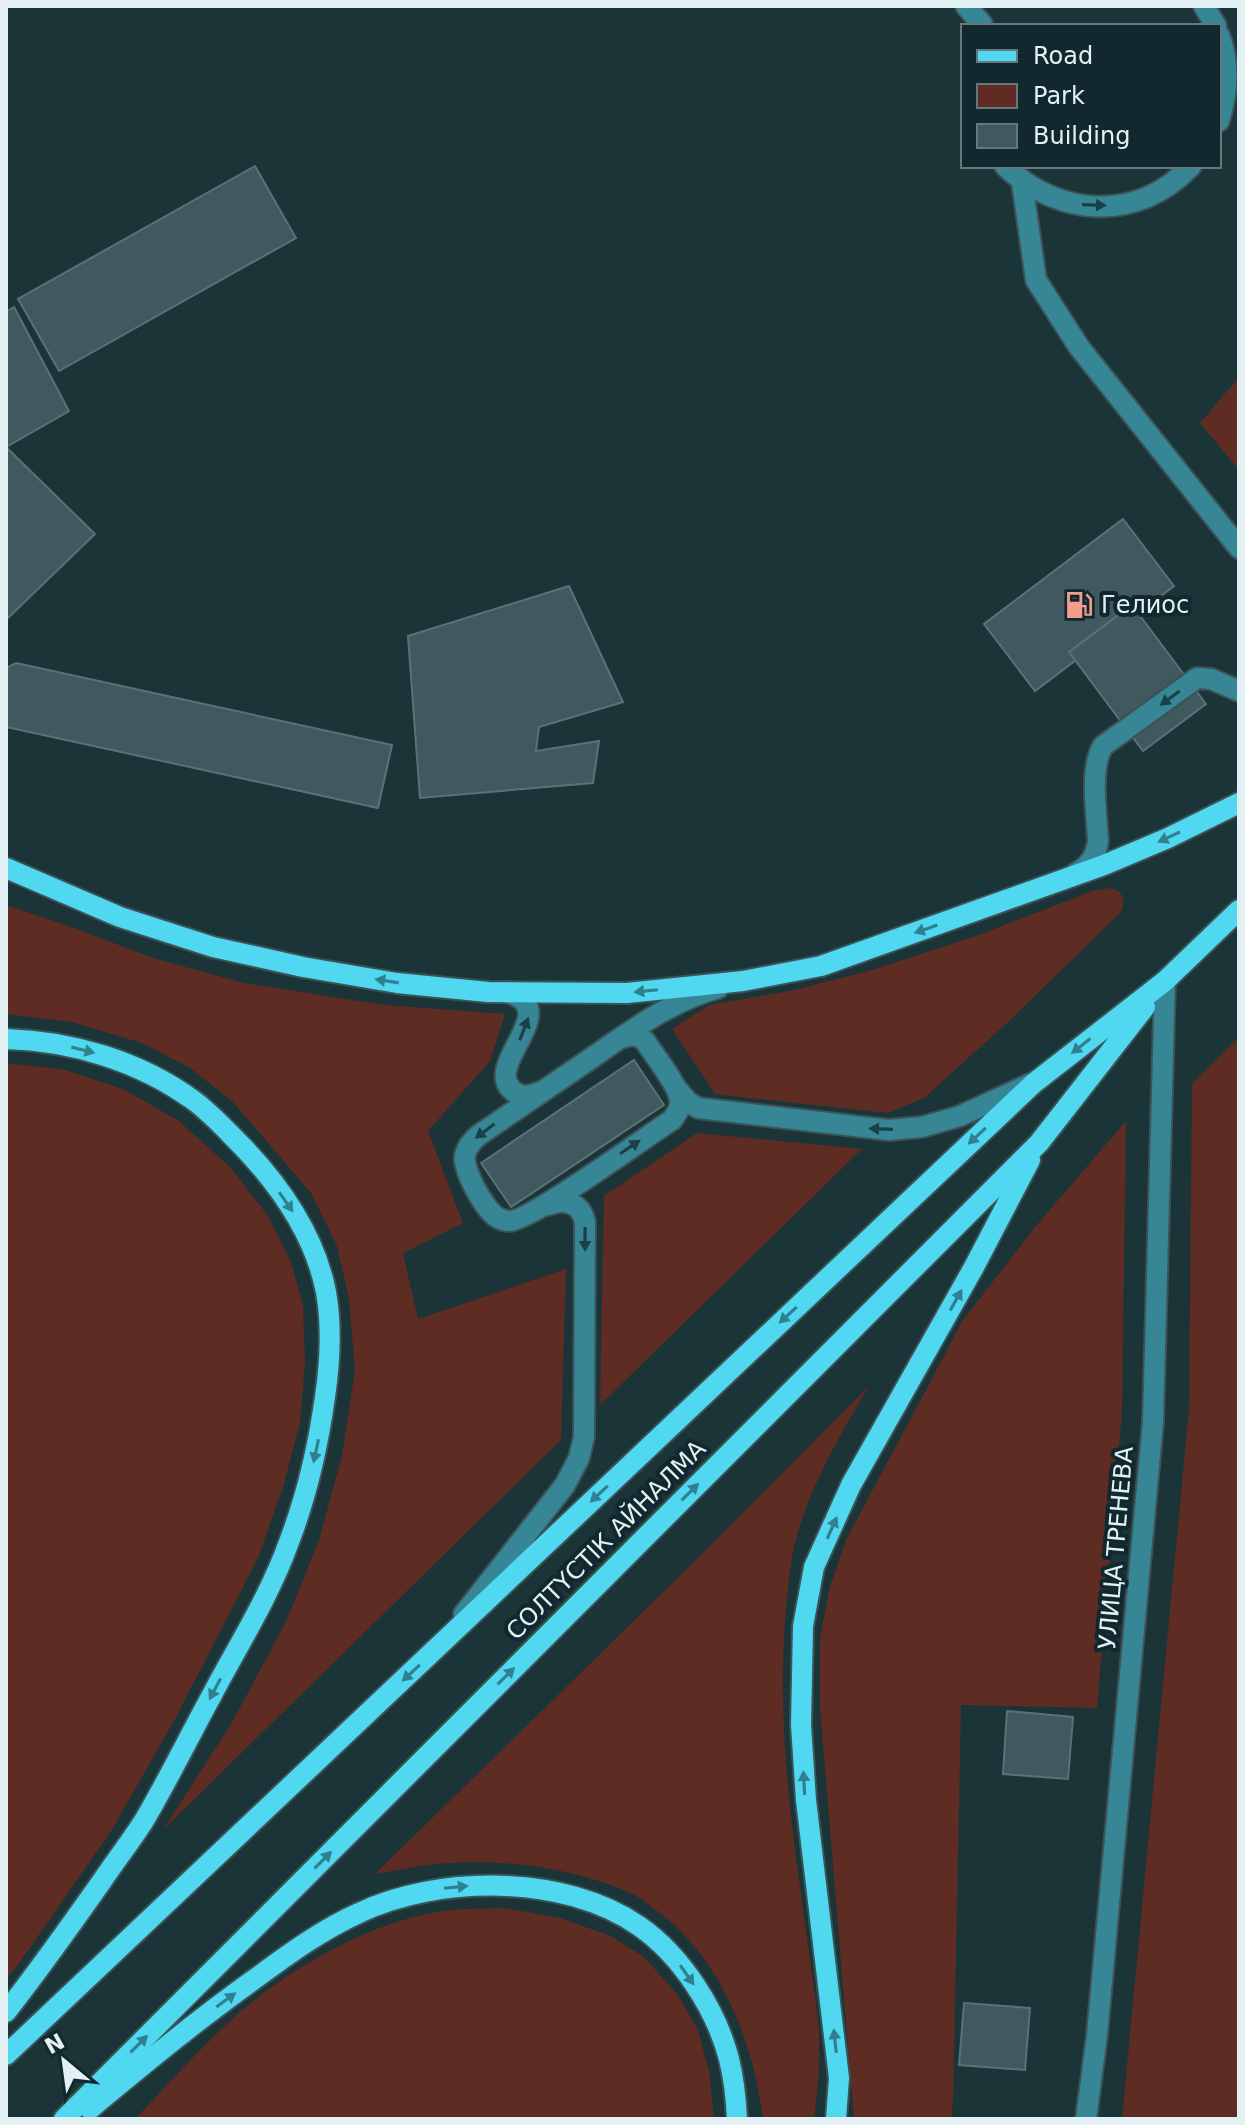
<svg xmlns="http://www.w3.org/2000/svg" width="1245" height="2125" font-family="'DejaVu Sans',sans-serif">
  <rect width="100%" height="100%" fill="#1b3438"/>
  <g fill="#5e2c23">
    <polygon points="1239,377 1239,470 1200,423"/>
    <path d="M1111,888c13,5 15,11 10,24l-113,110 -84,76 -36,15 -173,-19 -43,-65 37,-24 85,-15 78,-20 107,-35 116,-45z"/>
    <polygon points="6,905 69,926 153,958 244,983 384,1005 505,1014 490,1061 428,1131 463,1223 403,1253 418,1319 566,1269 561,1440 163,1830 231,1724 286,1622 319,1540 342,1456 355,1370 349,1299 337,1246 311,1193 232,1101 190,1068 142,1043 72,1022 6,1014"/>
    <polygon points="1239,1037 1239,2119 1122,2119 1189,1409 1192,1084"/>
    <polygon points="6,1063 66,1070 125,1090 179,1121 231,1168 268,1216 291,1262 303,1306 305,1364 300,1423 283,1487 258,1558 175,1719 113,1828 18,1965 6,1979"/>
    <polygon points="1126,1121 1122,1411 1097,1708 961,1705 953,2102 951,2119 854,2119 820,1708 820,1638 830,1587 846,1540 963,1320 1036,1226"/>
    <polygon points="697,1133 862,1149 600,1405 604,1196"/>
    <path d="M869,1386c-29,49 -58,98 -73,153 -7,28 -9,56 -11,84 -7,94 4,186 17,279 5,40 12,80 16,120 3,32 0,66 -4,97h-51c-10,-79 -43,-164 -110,-211 -6,-5 -13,-10 -20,-14 -60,-27 -132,-36 -198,-30 -20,2 -40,7 -60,10l322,-315z"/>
    <path d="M505,1908l55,10 51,18 33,21 34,38 20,35 11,41 5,48h-579c36,-38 72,-79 112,-113 56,-45 125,-84 196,-95 20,-3 42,-2 62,-3z"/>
  </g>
  <g fill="#3f595e" stroke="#597278" stroke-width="2">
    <polygon points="255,166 296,238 59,371 18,299"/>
    <polygon points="14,307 69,411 6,447 6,312"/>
    <polygon points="6,447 95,534 6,620"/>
    <polygon points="1123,519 1174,586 1035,691 984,624"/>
    <polygon points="569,586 623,702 539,727 536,751 599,741 593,783 420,798 408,636"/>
    <polygon points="1132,605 1206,704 1143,751 1069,652"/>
    <polygon points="16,663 392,745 378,808 6,727 6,668"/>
    <polygon points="634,1060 664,1105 511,1207 481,1163"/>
    <polygon points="1007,1711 1073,1717 1068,1779 1003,1774"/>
    <polygon points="964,2003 1030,2008 1025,2070 959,2065"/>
  </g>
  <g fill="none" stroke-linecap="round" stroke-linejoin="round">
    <g stroke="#3b5256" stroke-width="24">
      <g id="minor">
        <polyline points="966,6 982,24"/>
        <polyline points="1204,6 1216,26"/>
        <path d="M1219,35c11,28 9,57 0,86"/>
        <path d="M1005,166c54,51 132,57 186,0"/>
        <polyline points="1022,182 1036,280 1079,347 1239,548"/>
        <path d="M1075,874c14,-8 21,-17 23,-33 -1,-26 -9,-73 5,-95l94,-68 14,1 28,12"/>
        <path d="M506,992c63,17 -30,76 10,101 8,5 16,2 24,-1"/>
        <path d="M619,1039c10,-4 18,-6 26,2 9,14 36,47 35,62 0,7 -4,11 -8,17 -25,16 -142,101 -162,101 -4,0 -8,-1 -12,-3 -13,-7 -36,-49 -33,-63 2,-9 8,-15 14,-20 38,-26 76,-52 114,-78 39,-27 78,-56 125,-69"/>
        <polyline points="676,1088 688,1102 698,1108 889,1130 922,1127 960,1116 1030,1084"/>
        <path d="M464,1614l101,-129 14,-27 5,-21 1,-215c-4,-19 -20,-24 -37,-17"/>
        <polyline points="1086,2119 1097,2035 1153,1422 1165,981"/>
      </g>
    </g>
    <g stroke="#3b5256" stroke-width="24">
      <g id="major">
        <polyline points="6,868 120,917 213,947 303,967 397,983 488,992 627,993 743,981 821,966 1104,865 1168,838 1239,803"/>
        <path d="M6,1039c66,2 133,22 187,61 18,13 34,31 50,47 38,40 72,89 83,145 6,34 4,71 -1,105 -7,50 -18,98 -36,145 -19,53 -50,102 -76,151 -23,42 -44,85 -68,126 -13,21 -29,41 -43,62 -31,44 -62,88 -96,131"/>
        <polyline points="6,2055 1034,1083 1165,981 1239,910"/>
        <path d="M90,2109c53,-44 106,-88 162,-128 34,-25 69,-51 107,-68 80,-38 205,-39 280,13 42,29 77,83 90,133 5,20 7,39 8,60"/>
        <polyline points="64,2119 1039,1143 1145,1007"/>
        <polyline points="836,2119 839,2078 806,1800 801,1725 803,1626 814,1567 851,1485 974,1267 1030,1160"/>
      </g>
    </g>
    <use href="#minor" stroke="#378695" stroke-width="20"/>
    <use href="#major" stroke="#50d8f1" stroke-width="20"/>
  </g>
  <defs><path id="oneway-solid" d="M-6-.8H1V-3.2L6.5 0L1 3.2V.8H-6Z" transform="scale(2)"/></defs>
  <g fill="#1a4048">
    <use href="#oneway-solid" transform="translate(1094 205) rotate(2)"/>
    <use href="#oneway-solid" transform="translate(1170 698) rotate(144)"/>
    <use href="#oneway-solid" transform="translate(524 1029) rotate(-69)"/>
    <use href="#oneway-solid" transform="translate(881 1129) rotate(-178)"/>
    <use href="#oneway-solid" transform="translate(485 1131) rotate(143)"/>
    <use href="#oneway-solid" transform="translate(630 1147) rotate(-34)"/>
    <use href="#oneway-solid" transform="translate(585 1239) rotate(90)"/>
  </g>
  <g fill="#308090">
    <use href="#oneway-solid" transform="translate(1169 837) rotate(155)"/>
    <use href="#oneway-solid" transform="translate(926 929) rotate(161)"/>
    <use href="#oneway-solid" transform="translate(387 981) rotate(-171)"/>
    <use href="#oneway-solid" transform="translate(646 991) rotate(174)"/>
    <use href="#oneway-solid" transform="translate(1081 1046) rotate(142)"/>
    <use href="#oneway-solid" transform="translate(83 1050) rotate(14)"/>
    <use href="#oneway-solid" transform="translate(977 1136) rotate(137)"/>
    <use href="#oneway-solid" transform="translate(286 1202) rotate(55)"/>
    <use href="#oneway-solid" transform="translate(956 1300) rotate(-61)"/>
    <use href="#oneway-solid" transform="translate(788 1315) rotate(137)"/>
    <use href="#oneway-solid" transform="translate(316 1451) rotate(102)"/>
    <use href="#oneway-solid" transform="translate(690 1492) rotate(-45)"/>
    <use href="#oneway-solid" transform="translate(599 1494) rotate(137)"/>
    <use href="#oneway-solid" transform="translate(832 1528) rotate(-66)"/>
    <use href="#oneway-solid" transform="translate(411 1673) rotate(137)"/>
    <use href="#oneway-solid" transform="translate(506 1676) rotate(-45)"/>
    <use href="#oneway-solid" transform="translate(215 1689) rotate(118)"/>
    <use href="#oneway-solid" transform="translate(804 1783) rotate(-93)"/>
    <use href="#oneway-solid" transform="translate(323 1860) rotate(-45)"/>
    <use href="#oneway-solid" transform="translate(456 1887) rotate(-6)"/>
    <use href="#oneway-solid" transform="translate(687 1975) rotate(55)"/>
    <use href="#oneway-solid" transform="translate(226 2000) rotate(-36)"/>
    <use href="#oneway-solid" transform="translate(835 2041) rotate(-96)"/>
    <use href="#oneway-solid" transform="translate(139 2044) rotate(-45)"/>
  </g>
  <defs>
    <g id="fuel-bare" transform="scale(2.16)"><path d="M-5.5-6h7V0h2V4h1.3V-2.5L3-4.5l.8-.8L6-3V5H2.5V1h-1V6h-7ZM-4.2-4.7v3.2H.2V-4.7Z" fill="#f49d8d" stroke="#11292e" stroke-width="2.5" paint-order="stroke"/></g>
  </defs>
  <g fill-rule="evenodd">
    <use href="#fuel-bare" x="1079" y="605"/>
  </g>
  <g text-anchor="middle" stroke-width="8" stroke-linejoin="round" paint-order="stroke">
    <g font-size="24" fill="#e3f1f4" stroke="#11292e" text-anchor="start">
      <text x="1101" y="613">Гелиос</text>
    </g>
    <g font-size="24" fill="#e3f1f4" stroke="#11292e">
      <text transform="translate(606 1540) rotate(-45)" y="8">СОЛТҮСТІК АЙНАЛМА</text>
      <text transform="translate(1116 1548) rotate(-85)" y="8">УЛИЦА ТРЕНЕВА</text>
    </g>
  </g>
  <rect width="1245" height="2125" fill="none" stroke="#e3f1f4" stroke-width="16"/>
  <rect x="961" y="24" width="260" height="144" fill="#11292e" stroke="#65797d" stroke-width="2"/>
  <rect x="977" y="50" width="40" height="12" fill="#50d8f1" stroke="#65797d" stroke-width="2"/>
  <text x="1033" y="64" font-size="24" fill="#e3f1f4">Road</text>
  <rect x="977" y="84" width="40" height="24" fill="#5e2c23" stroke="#65797d" stroke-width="2"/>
  <text x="1033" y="104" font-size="24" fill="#e3f1f4">Park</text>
  <rect x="977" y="124" width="40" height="24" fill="#3f595e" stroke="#65797d" stroke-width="2"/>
  <text x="1033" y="144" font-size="24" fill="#e3f1f4">Building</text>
  <g transform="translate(64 2061) rotate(331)" stroke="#11292e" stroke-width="6" paint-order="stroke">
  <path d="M0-6L14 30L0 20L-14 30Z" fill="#e3f1f4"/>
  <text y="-12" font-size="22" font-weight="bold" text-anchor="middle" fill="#e3f1f4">N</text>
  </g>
</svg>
